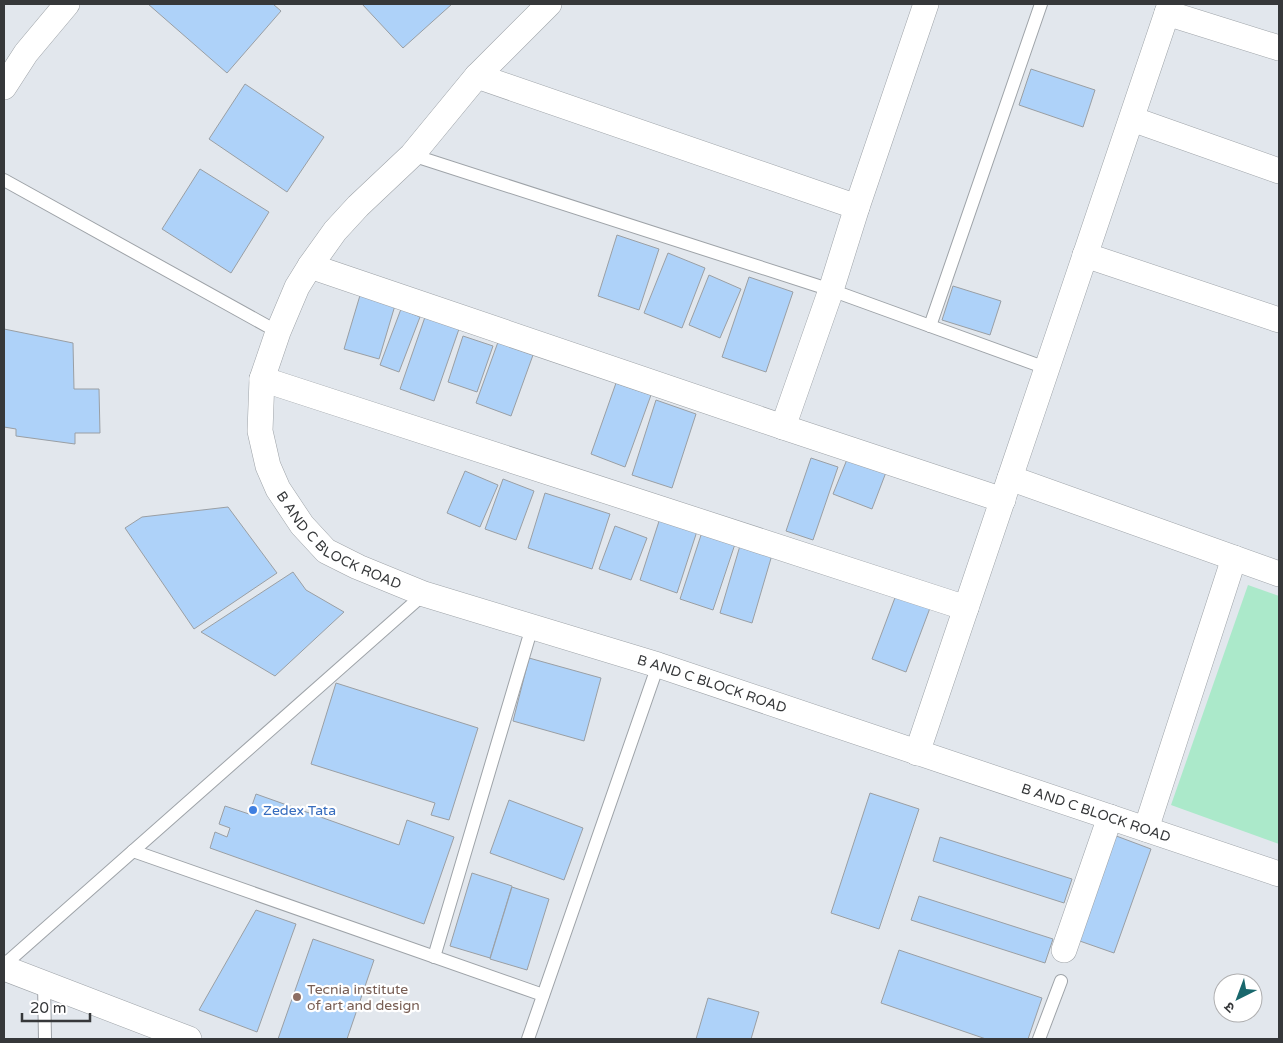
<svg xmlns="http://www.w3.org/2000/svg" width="1283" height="1043" font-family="'Varela Round','Noto Sans Devanagari',sans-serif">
  <rect width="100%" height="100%" fill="#e2e7ed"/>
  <polygon fill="#abe9ca" points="1248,585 1279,596 1279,844 1171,805"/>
  <g fill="#aed2f9" stroke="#9a9fa4">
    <polygon points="148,4 273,4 281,11 227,73"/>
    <polygon points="362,4 452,4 403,48"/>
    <polygon points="1031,69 1095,90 1083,127 1019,105"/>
    <polygon points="245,84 324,137 287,192 209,139"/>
    <polygon points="200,169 269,212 231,273 162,229"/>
    <polygon points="617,235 659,249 639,310 598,296"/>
    <polygon points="668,253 705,268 682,328 644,313"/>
    <polygon points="709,275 741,289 720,338 689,325"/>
    <polygon points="749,277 793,292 766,372 722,357"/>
    <polygon points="953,286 1001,301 990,335 942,320"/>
    <polygon points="361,292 396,302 379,359 344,349"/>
    <polygon points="401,309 420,317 399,372 380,365"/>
    <polygon points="425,317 459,329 434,401 400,389"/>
    <polygon points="4,329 73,343 74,389 99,389 100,433 75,433 75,444 16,436 16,429 4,427"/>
    <polygon points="463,336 493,346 477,392 448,382"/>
    <polygon points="498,342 533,355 511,416 476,403"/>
    <polygon points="616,383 651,395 625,467 591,454"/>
    <polygon points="656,400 696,414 672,488 632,475"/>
    <polygon points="850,452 888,467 872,509 833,494"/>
    <polygon points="811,458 838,467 813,540 786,531"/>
    <polygon points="465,471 498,485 480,527 447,513"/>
    <polygon points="503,479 534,491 516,540 485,529"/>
    <polygon points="545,493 610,514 592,569 528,548"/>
    <polygon points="228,507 277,573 194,629 125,528 142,517"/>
    <polygon points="662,512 699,525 677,593 640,580"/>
    <polygon points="615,526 647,538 631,580 599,569"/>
    <polygon points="704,526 737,538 713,610 680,599"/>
    <polygon points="742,539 774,548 752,623 720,613"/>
    <polygon points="293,572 306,590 344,612 275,676 201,632"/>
    <polygon points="896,595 930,608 906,672 872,659"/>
    <polygon points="529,658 601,678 584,741 513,721"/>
    <polygon points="336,683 478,728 449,820 431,815 435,803 311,764"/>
    <polygon points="870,793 919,809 879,929 831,913"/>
    <polygon points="256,794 399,845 407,820 454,837 424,924 210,848 215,832 227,837 230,828 219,824 225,806 249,814"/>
    <polygon points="509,800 583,828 564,880 490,853"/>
    <polygon points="1111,834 1151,849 1114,953 1074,939"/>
    <polygon points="940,837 1072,879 1064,903 933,861"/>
    <polygon points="472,873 512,886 490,958 450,946"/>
    <polygon points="512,887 549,899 527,970 490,959"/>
    <polygon points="919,896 1053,939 1045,963 911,920"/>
    <polygon points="256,910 296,924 257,1032 199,1010"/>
    <polygon points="313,939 374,960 347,1039 278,1039"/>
    <polygon points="899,950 1042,998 1028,1039 986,1039 881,1003"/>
    <polygon points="708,998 759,1012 751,1039 696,1039"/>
  </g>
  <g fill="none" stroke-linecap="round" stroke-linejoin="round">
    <g stroke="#9ea3a8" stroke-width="14">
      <g id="service">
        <polyline points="412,155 831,290 1046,368"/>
        <polyline points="4,180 278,332"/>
        <polyline points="930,326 1041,4"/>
        <polyline points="133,851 543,995"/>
        <polyline points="434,957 532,627"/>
        <polyline points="4,965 424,594"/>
        <polyline points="44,983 45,1039"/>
        <polyline points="528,1039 658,665"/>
        <polyline points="1039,1039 1061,981"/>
      </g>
    </g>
    <g stroke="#9ea3a8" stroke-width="26">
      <g id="minor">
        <path id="s1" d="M549,4l-72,72 -65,79 -54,51 -23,25 -25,35 -13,21 -19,45 -16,47 -2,52 8,35 10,23 24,36 24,26 32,16 66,27 234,71 621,209"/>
        <polyline points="1167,13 1279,48"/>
        <polyline points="477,76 857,207"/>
        <polyline points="4,87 26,53 67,4"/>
        <polyline points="1132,119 1279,171"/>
        <polyline points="1085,255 1279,320"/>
        <polyline points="310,266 783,427 1003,500"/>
        <polyline points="262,379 966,608"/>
        <polyline points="783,427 831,290 857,207 926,4"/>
        <polyline points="1010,478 1279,574"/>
        <polyline points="917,753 1170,4"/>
        <polyline points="1146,829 1234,558"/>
        <polyline points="1064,950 1110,817"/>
        <polyline points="4,968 189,1039"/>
      </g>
    </g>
    <use href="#service" stroke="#fff" stroke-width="12"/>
    <use href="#minor" stroke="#fff" stroke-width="25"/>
  </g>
  <circle fill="#3f7fe0" stroke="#fff" stroke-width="2" cx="253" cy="810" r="5"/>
  <circle fill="#8d6e63" stroke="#fff" stroke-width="2" cx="297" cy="997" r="5"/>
  <g text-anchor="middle" stroke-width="4.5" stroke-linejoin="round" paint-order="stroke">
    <g font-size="14" fill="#36383a" stroke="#fff">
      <text dy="5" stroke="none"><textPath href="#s1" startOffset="674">B AND C BLOCK ROAD</textPath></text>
      <text dy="5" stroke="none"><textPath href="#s1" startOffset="1079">B AND C BLOCK ROAD</textPath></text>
      <text dy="5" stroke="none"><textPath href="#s1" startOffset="1484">B AND C BLOCK ROAD</textPath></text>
    </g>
    <g font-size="14" fill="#366cbe" stroke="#fff" text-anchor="start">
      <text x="263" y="815">Zedex Tata</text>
    </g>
    <g font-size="14" fill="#785e54" stroke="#fff" text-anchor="start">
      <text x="307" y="994">Tecnia institute<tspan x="307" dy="16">of art and design</tspan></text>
    </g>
  </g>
  <rect width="1283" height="1043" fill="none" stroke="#36383a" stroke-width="10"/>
  <g transform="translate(1238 998) rotate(222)"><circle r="24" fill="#ffffff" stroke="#afafb0"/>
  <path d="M0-4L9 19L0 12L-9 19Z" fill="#19676c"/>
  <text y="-8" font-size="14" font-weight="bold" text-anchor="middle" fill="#36383a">उ</text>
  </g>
  <path d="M22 1013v8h68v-8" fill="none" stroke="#36383a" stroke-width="2.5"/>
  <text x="30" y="1013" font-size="15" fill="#36383a" stroke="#ffffff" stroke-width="4" paint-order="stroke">20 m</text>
</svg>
